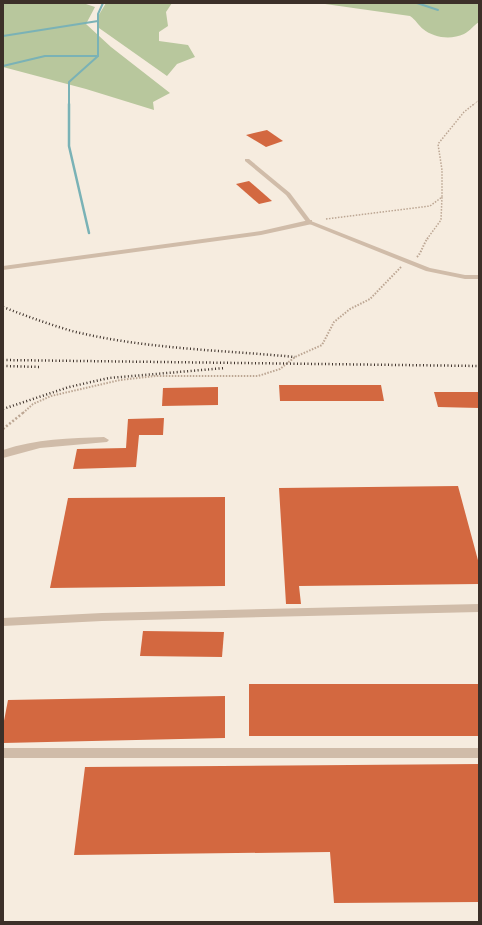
<svg xmlns="http://www.w3.org/2000/svg" width="482" height="925" font-family="'DejaVu Sans',sans-serif">
  <rect width="100%" height="100%" fill="#f6ecdf"/>
  <g fill="#b8c79d">
    <polygon points="3,3 83,3 95,7 86,24 111,47 170,93 153,102 154,110 86,89 3,67"/>
    <polygon points="106,3 172,3 166,12 168,26 159,32 159,41 188,45 195,57 177,64 167,76 99,28 97,18"/>
    <path d="M318,3h161v19c-5,3 -9,9 -15,12 -13,6 -30,4 -41,-5 -5,-4 -7,-9 -13,-13z"/>
  </g>
  <g fill="none" stroke-linecap="round" stroke-linejoin="round">
    <g stroke="#7ab2b6" stroke-width="2">
      <polyline points="417,3 438,10"/>
      <polyline points="3,36 98,21"/>
      <polyline points="3,66 45,56 98,56"/>
      <polyline points="69,105 69,82 98,56 98,14 103,3"/>
    </g>
    <polyline stroke="#7ab2b6" stroke-width="2.5" points="69,104 69,146 89,233"/>
  </g>
  <g fill="#d36840">
    <polygon points="267,130 283,141 266,147 246,135"/>
    <polygon points="249,181 272,201 259,204 236,184"/>
    <polygon points="279,385 381,385 384,401 280,401"/>
    <polygon points="218,387 218,405 162,406 163,388"/>
    <polygon points="434,392 479,392 479,408 438,407"/>
    <polygon points="164,418 163,435 139,435 136,467 73,469 77,449 126,448 128,419"/>
    <polygon points="458,486 479,564 479,584 299,586 301,604 286,604 279,488"/>
    <polygon points="225,497 225,586 50,588 68,498"/>
    <polygon points="143,631 224,632 222,657 140,656"/>
    <rect x="249" y="684" width="230" height="52"/>
    <polygon points="225,696 225,738 3,743 3,726 8,700"/>
    <polygon points="479,764 479,902 334,903 330,852 74,855 85,767"/>
  </g>
  <g fill="none" stroke-linecap="round" stroke-linejoin="round">
    <polyline stroke="#bca693" stroke-width="1" stroke-dasharray="1 1" stroke-linecap="butt" points="473,105 479,100"/>
    <g stroke="#bca693" stroke-width="1.5" stroke-dasharray="1.5 1.5" stroke-linecap="butt">
      <polyline points="326,219 430,206 442,197 442,170 438,144 464,112 474,104"/>
      <polyline points="427,239 441,220 442,197"/>
    </g>
    <g stroke="#bca693" stroke-width="2" stroke-dasharray="1.5 1.5" stroke-linecap="butt">
      <path d="M417,257c5,-5 6,-13 11,-19"/>
      <polyline points="23,413 33,404 51,396 120,380 155,376 258,376 280,369 295,357 322,345 334,322 350,309 370,299 401,267"/>
    </g>
    <polyline stroke="#bca693" stroke-width="2.5" stroke-dasharray="2 2" stroke-linecap="butt" points="3,429 24,412"/>
    <g fill="#d0bca9" fill-rule="evenodd">
      <polygon points="245,159 249,159 290,193 311,221 430,268 465,275 479,275 479,279 465,279 426,271 307,223 286,195 245,161"/>
      <polygon points="479,604 479,612 102,621 3,626 3,618 102,613"/>
      <rect x="3" y="748" width="476" height="10"/>
    </g>
    <path fill="#d0bca9" fill-rule="evenodd" d="M104,437l5,3 -2,2 -67,6 -37,10v-8c33,-11 67,-12 101,-13z"/>
    <polygon fill="#d0bca9" fill-rule="evenodd" points="309,220 312,220 312,224 261,235 3,270 3,266 261,231"/>
    <g stroke="#3c3029" stroke-width="2.5" stroke-dasharray="1 2.5" stroke-linecap="butt">
      <path d="M3,307c23,9 45,17 69,24 72,18 149,19 223,26"/>
      <polyline points="3,360 479,366"/>
      <polyline points="3,366 41,367"/>
      <polyline points="3,409 69,387 109,378 225,368"/>
    </g>
  </g>
  <rect width="482" height="925" fill="none" stroke="#3c3029" stroke-width="8"/>
</svg>
